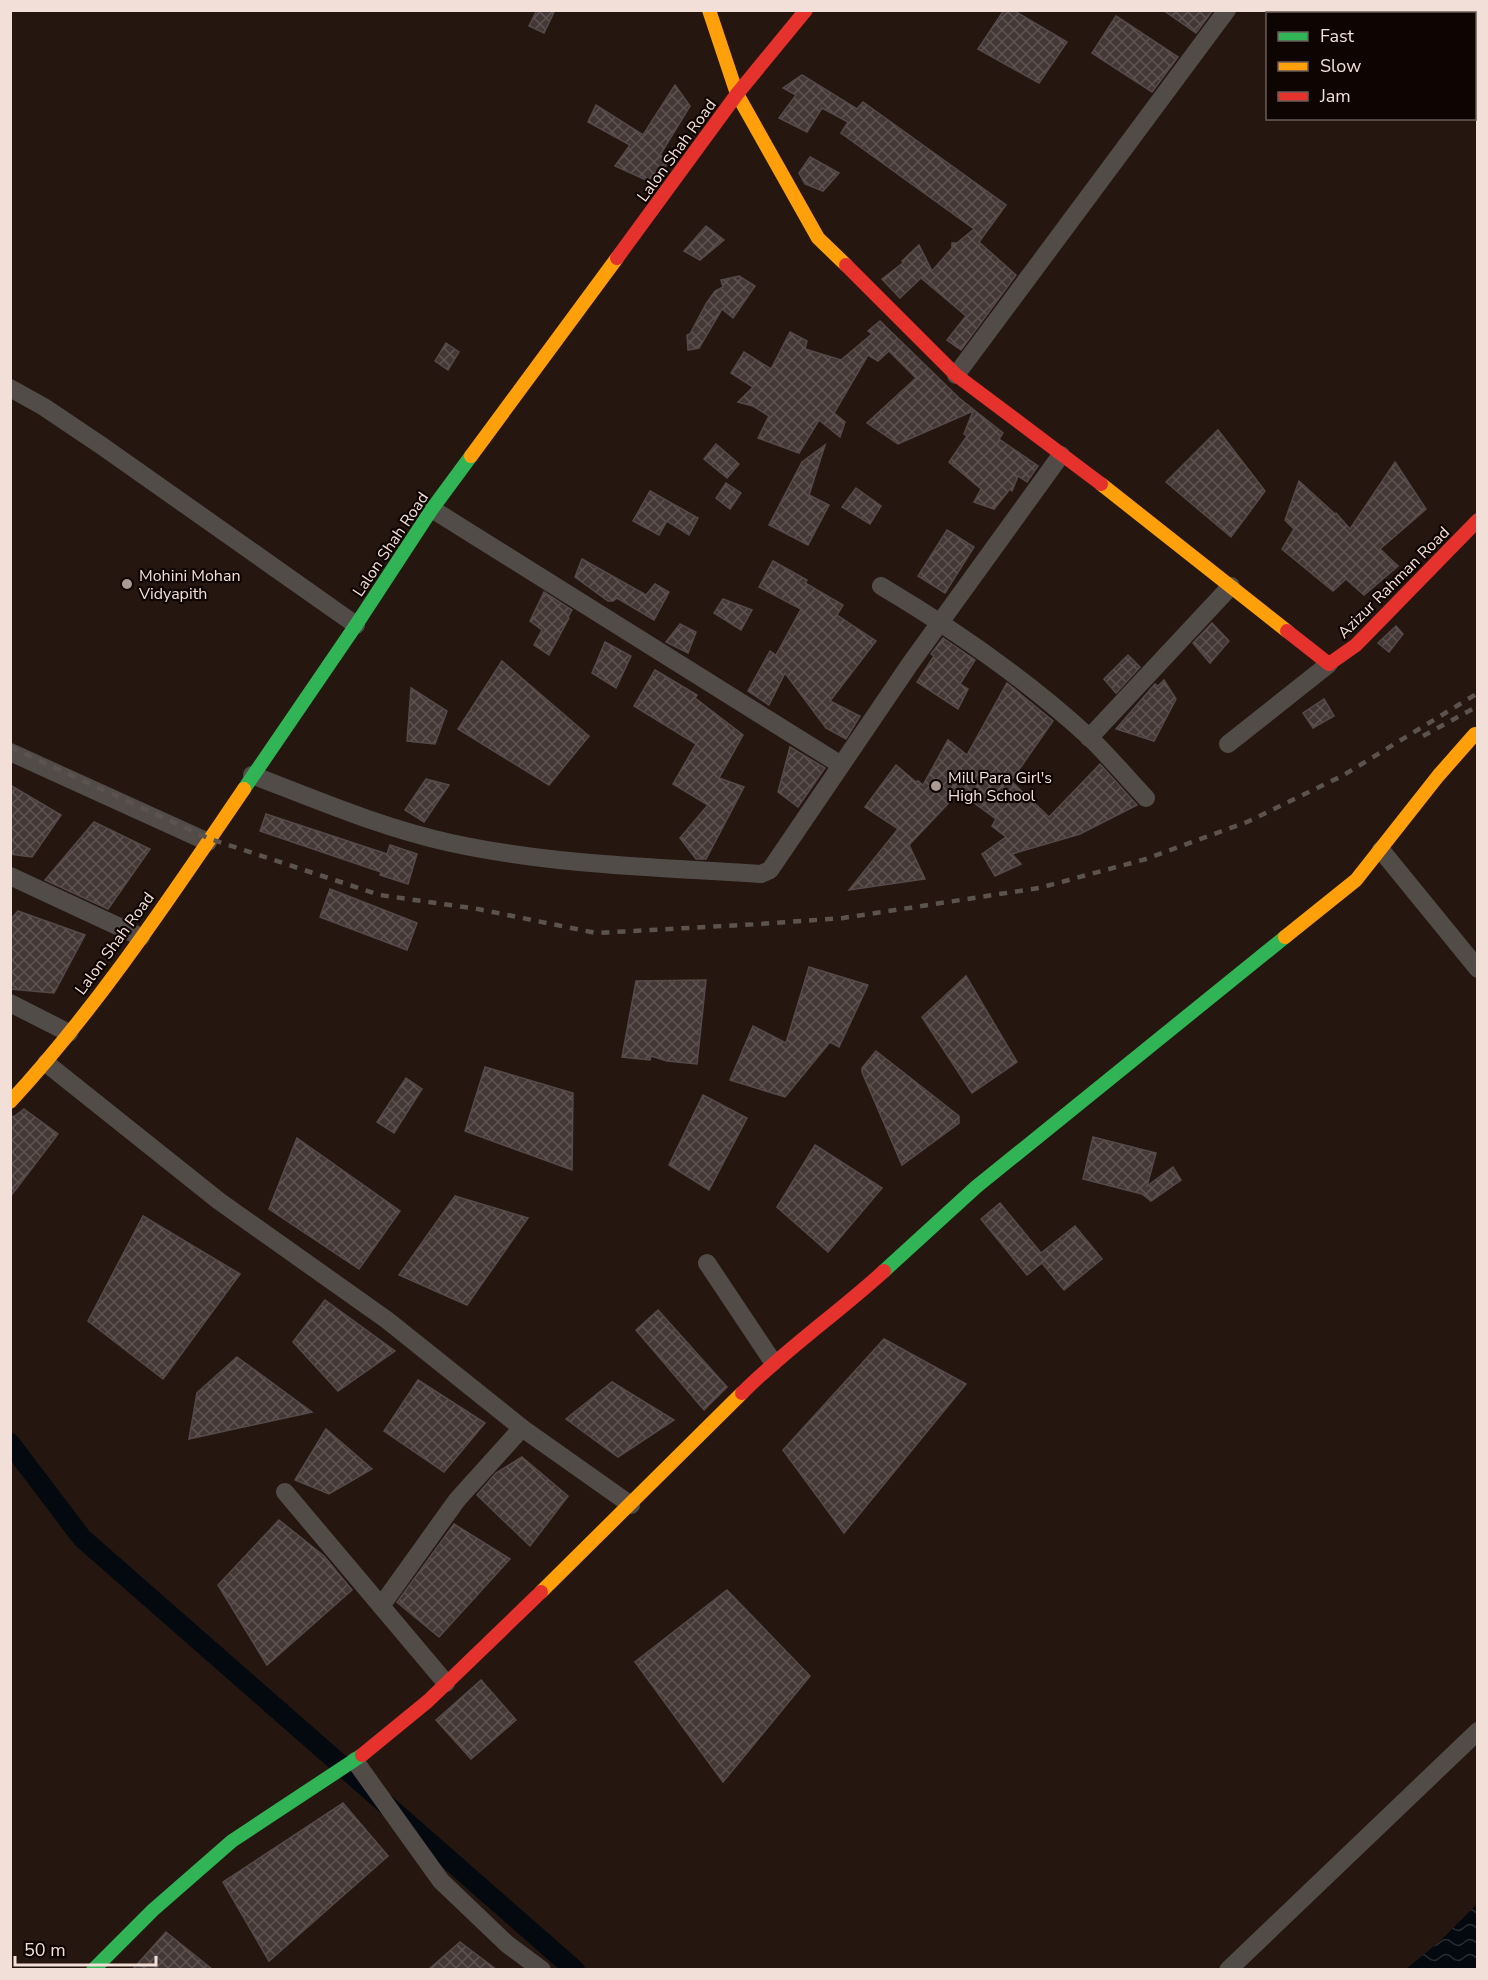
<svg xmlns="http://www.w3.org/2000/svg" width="1488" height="1980" font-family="'Nunito Sans',sans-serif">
  <defs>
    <pattern id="water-waves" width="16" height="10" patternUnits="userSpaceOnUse" patternTransform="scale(1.5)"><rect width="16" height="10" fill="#03090e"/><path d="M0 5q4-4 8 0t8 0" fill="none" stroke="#282d30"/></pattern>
    <pattern id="building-cross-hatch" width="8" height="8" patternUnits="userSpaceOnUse" patternTransform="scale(1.5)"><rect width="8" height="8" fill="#433836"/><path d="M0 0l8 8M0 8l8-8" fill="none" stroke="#5f5452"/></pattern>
  </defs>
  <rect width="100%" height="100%" fill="#251710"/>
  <polygon fill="url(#water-waves)" points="1477,1904 1477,1969 1406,1969 1439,1942"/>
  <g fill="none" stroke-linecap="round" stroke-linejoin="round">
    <polyline stroke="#03090e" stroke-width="20" points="10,1443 82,1538 575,1970"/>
  </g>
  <g fill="url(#building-cross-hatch)" stroke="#554949" stroke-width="1.5">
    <polygon points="537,10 555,10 544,33 529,26"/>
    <polygon points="1004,10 1013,10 1067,42 1039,83 978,49"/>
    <polygon points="1163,10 1213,10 1196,33"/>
    <polygon points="1116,16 1178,57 1152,92 1092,53"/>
    <polygon points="802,75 857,109 863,102 1006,205 979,242 1016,275 961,350 947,340 966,316 921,278 900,298 882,279 904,262 902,261 919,245 932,271 952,248 952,243 957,243 974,229 841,133 848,122 822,108 807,132 779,118 796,95 783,88"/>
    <polygon points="675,85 690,106 660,155 670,160 653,183 615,166 630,145 588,122 596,105 643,135"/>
    <polygon points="810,157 839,173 823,191 805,184 799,173"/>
    <polygon points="706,226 724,240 700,260 684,251"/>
    <polygon points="739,276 755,286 733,318 722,309 699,348 688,350 687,335 690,334 706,304 715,291 723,287 721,280"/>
    <polygon points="880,321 959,398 1003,433 999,439 1038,466 1027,482 1018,476 1012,491 1010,489 994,509 974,502 981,489 949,462 967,436 964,434 973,411 898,444 867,423 916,378 889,351 878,361 868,355 834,413 845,422 840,437 819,420 799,453 758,438 769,416 753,406 738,402 753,387 731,373 744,352 771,369 790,332 807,341 805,349 841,360 872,334 868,331"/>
    <polygon points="446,343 459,352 448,370 435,361"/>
    <polygon points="1218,430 1265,491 1231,537 1166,482"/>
    <polygon points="716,444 739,464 727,478 704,459"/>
    <polygon points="825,445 809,495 829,505 808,545 769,525 802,462"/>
    <polygon points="1395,462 1426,509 1380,549 1398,566 1364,595 1346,579 1333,591 1282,549 1294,529 1285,520 1299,481 1335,514 1336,513 1350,529"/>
    <polygon points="726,483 741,493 730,509 716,498"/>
    <polygon points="856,488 881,506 870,524 842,507"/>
    <polygon points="650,491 698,518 689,535 667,521 659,535 633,521"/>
    <polygon points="947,530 974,547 945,593 918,576"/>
    <polygon points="582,559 646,595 655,584 669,592 654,620 617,598 613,601 608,601 575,577"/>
    <polygon points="773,561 807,580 805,583 843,605 837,615 876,641 830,701 860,716 846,739 826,728 785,673 769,705 748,691 770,651 776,655 801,609 759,587"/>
    <polygon points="544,592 572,610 568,617 569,618 549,655 534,645 542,630 530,621"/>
    <polygon points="723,599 752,610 741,630 714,613"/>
    <polygon points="1212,623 1229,641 1210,663 1193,643"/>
    <polygon points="680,624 696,632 688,653 666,642"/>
    <polygon points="1396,626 1403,634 1389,652 1378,643"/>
    <polygon points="943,638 975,660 960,684 968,689 958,709 917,682 934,656 931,654"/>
    <polygon points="605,642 631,656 616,688 592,673"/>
    <polygon points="1128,655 1140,667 1116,693 1104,679"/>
    <polygon points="502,661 589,736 549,785 458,729"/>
    <polygon points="655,670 697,695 695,698 743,735 719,778 744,787 706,859 696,859 680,838 708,805 673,784 696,744 634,706"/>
    <polygon points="1164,680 1176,699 1154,741 1116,729 1155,684 1158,686"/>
    <polygon points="1007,683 1053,721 1011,781 1049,817 1100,764 1137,805 1080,834 1012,854 1021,864 995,876 982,854 1006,837 992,826 996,819 959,792 909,845 925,879 849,890 898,829 865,807 896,765 916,782 918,781 923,785 948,740 967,755"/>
    <polygon points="411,688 447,711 435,744 407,741"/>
    <polygon points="1324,699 1334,716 1313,728 1303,713"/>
    <polygon points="790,747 825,768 798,807 778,792"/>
    <polygon points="426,779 449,785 424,822 405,810"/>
    <polygon points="10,785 61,815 32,857 10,854"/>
    <polygon points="266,814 387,854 390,845 417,854 408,884 380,875 381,872 260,831"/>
    <polygon points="94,822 150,849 108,909 45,880"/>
    <polygon points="330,889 417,923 407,950 320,917"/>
    <polygon points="18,911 85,935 54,993 10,989 10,920"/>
    <polygon points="809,967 868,985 839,1047 830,1042 785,1097 730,1080 753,1026 786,1043"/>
    <polygon points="966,976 1017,1062 972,1093 922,1017"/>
    <polygon points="706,980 697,1064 667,1061 651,1056 650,1060 622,1057 636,981"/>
    <polygon points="876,1051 959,1116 959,1123 902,1165 862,1072 862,1068"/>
    <polygon points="485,1067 573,1093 572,1170 465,1131"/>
    <polygon points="406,1078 422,1089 394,1133 377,1122"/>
    <polygon points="703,1095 747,1118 709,1190 669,1165"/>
    <polygon points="24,1109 58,1134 10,1197 10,1117 15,1116"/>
    <polygon points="1093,1137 1156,1153 1147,1186 1173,1167 1181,1180 1151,1201 1142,1194 1083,1179"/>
    <polygon points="297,1138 400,1211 359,1269 269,1209"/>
    <polygon points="815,1145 882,1188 828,1252 777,1207"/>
    <polygon points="455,1196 528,1218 467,1305 399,1275"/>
    <polygon points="1000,1203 1041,1253 1075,1226 1102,1259 1064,1290 1042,1263 1027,1275 981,1219"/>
    <polygon points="143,1216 240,1274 163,1379 88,1321"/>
    <polygon points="325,1300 395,1351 338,1391 293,1342"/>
    <polygon points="658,1310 727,1387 704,1410 636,1330"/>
    <polygon points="884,1339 966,1384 844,1533 783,1450"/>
    <polygon points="237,1357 312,1412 189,1439 197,1393"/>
    <polygon points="418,1380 485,1423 444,1472 384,1431"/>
    <polygon points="612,1382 674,1420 618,1457 566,1419"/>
    <polygon points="326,1429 372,1469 329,1494 295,1480"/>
    <polygon points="522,1457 568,1496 530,1546 477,1495 496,1473"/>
    <polygon points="279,1520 324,1556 352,1590 267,1665 218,1585"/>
    <polygon points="454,1524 510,1559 439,1637 397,1602"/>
    <polygon points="727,1590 810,1676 723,1782 635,1662"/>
    <polygon points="481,1680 516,1720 471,1759 436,1720"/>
    <polygon points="343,1803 388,1856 269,1961 223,1882"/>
    <polygon points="166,1932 213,1970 132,1970"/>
    <polygon points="460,1942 497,1970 428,1970"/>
  </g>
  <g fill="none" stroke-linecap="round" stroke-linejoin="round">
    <g stroke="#524c49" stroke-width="18">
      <polyline points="956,375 1227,10"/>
      <polyline points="10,388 44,407 102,446 356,625"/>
      <polyline points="432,509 841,765"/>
      <path d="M881,586c74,44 145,93 208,151 20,19 38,41 57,61"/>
      <polyline points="1089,738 1231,586"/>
      <polyline points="1228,744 1329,664"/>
      <polyline points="10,752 208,842"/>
      <path d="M252,775c65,25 130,53 199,68 97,21 196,24 295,30l15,1 9,-4 140,-206 151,-209"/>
      <polyline points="1381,850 1478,969"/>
      <polyline points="10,876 141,937"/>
      <polyline points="10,1003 69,1033"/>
      <polyline points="46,1063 219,1201 387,1320 522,1428 631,1505"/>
      <polyline points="707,1263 773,1362"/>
      <polyline points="285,1492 446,1683"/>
      <polyline points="381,1606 457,1500 522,1428"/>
      <polyline points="355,1761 441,1881 507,1944 542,1970"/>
      <polyline points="1228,1970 1478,1731"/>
    </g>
    <g stroke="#30b455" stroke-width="14">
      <polyline points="244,789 356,625 432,509 471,456"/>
      <polyline points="884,1271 976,1187 1285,937"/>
      <polyline points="93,1970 153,1910 232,1841 362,1755"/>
    </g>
    <g stroke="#ff9f0a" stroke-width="14">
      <polyline points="709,10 737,94 818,238 846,265"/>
      <polyline points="471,456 617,258"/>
      <polyline points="1101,484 1287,631"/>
      <polyline points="1285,937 1356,880 1438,776 1475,734"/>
      <path d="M10,1102c88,-95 161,-206 234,-313"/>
      <polyline points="541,1592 742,1393"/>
    </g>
    <g stroke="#e5322d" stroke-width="14">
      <polyline points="617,258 737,94 806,10"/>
      <polyline points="846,265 956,375 1101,484"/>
      <polyline points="1287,631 1329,664 1356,645 1478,520"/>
      <path d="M742,1393c44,-44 96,-80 142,-122"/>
      <polyline points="362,1755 428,1701 541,1592"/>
    </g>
    <g stroke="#5c534f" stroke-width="4.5" stroke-dasharray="8 8" stroke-linecap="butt">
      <polyline points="1423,736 1478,706"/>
      <polyline points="10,747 210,839 380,895 478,909 596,933 760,924 843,918 1039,888 1146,859 1247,822 1342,776 1478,693"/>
    </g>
  </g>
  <g fill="#aa9a92" stroke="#0e0402" stroke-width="2">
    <circle cx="127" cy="584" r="6"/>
    <circle cx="936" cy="786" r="6"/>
  </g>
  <g text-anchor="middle" stroke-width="4.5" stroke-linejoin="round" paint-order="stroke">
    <g font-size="16" fill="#f2e0d8" stroke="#0e0402">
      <text transform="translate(676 150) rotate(-54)" y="6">Lalon Shah Road</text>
      <text transform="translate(390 544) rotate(-56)" y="6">Lalon Shah Road</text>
      <text transform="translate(1393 582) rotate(-45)" y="6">Azizur Rahman Road</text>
      <text transform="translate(114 943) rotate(-54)" y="6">Lalon Shah Road</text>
    </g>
    <g font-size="16" fill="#f2e0d8" stroke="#0e0402" text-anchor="start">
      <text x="139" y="581">Mohini Mohan<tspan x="139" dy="18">Vidyapith</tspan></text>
      <text x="948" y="783">Mill Para Girl's<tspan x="948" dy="18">High School</tspan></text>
    </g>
  </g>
  <rect width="1488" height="1980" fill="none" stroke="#f2e0d8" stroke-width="24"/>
  <rect x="1266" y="12" width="210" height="108" fill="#0e0402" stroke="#695c58" stroke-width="1.5"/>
  <rect x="1278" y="32" width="30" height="9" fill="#30b455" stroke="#695c58" stroke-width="1.5"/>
  <text x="1320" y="42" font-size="18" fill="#f2e0d8">Fast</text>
  <rect x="1278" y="62" width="30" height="9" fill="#ff9f0a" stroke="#695c58" stroke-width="1.5"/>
  <text x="1320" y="72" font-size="18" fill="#f2e0d8">Slow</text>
  <rect x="1278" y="92" width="30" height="9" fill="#e5322d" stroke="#695c58" stroke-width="1.5"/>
  <text x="1320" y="102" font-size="18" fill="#f2e0d8">Jam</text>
  <path d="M15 1956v9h141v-9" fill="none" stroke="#f2e0d8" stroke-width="3"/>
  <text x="24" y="1956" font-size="18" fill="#f2e0d8" stroke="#0e0402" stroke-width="4.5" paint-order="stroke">50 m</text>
</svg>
